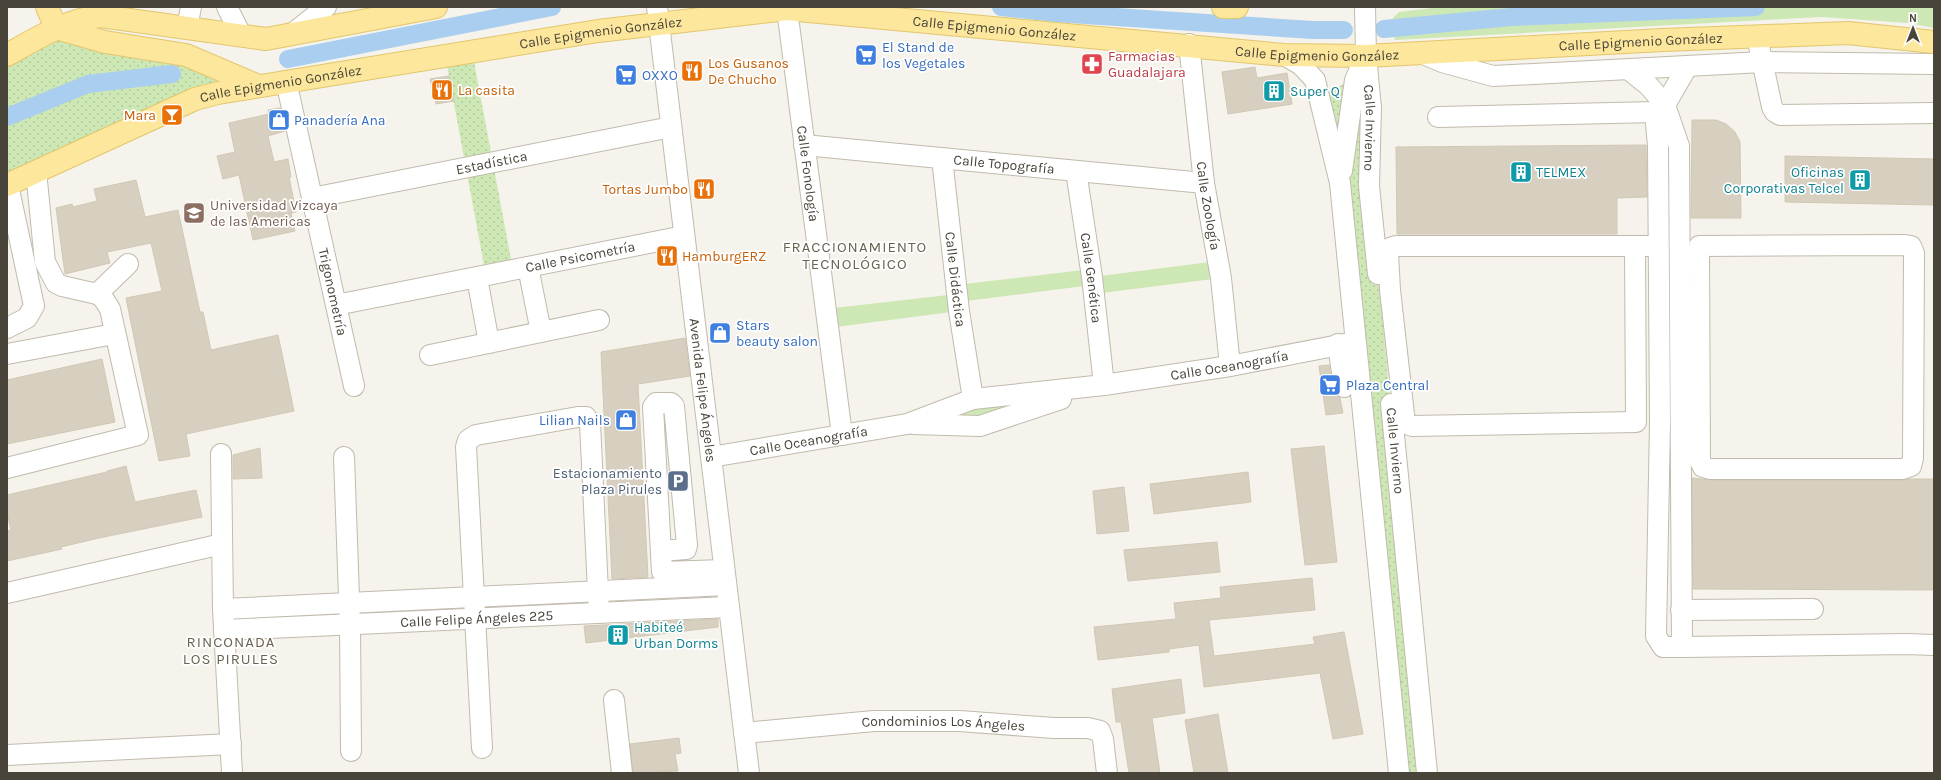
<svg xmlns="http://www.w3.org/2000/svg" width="1941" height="780" font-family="Karla,sans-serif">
  <defs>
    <pattern id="grass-dots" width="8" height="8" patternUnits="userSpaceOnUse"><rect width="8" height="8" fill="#cee8b5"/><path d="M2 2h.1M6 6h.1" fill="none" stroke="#b2c89c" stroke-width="1.8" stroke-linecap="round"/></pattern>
  </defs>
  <rect width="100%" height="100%" fill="#f5f3eb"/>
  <g fill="url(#grass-dots)">
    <polygon points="60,38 176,63 226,82 7,177 7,66"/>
    <polygon points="472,51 513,270 486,276 445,55"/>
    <polygon points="1344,84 1339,169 1327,92"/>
    <polygon points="1358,102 1364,109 1423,773 1407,773 1346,183"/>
  </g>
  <g fill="#cee8b5">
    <polygon points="1440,7 1934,7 1934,28 1908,23 1822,17 1395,40 1391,20 1399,12"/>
    <polygon points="1218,261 1221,278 1094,294 1092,285 958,302 959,311 828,328 825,309 957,294 956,285 1091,269 1092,277"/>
    <polygon points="973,400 1023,402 981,422 930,419"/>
  </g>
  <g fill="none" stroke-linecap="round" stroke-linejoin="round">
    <g stroke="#a9ceef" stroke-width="18">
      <polyline points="1001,7 1055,13 1313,30 1344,30"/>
      <polyline points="1384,29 1511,17 1756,7"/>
      <polyline points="288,59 552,7"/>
      <polyline points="7,117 88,84 172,74"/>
    </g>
  </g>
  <g fill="#d7cfc0" stroke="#d1c8b4">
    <polygon points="1255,67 1257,78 1287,73 1292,104 1228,114 1222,72"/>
    <polygon points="449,76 454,101 436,104 430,79"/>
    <polygon points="280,108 285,131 268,136 274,162 288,159 291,177 289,177 296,212 291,213 295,231 253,240 239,175 223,179 217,156 235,152 229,123 269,114 268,110"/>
    <polygon points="1692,120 1716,120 1726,124 1735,132 1740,142 1741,218 1691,218"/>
    <polygon points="1646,145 1647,197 1617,198 1617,234 1397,234 1396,147"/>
    <polygon points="1785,156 1934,159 1934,205 1785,202"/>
    <polygon points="136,180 145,217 178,210 200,312 203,312 211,350 278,335 294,411 186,434 190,456 159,461 126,298 162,291 151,243 107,252 110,263 65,274 56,208 72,204 73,207 97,201 94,189"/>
    <polygon points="685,338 690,376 638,384 648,577 612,579 601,352"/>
    <polygon points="102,359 115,422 7,444 7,380"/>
    <polygon points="1329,365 1333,389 1335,394 1340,398 1343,413 1326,415 1319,366"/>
    <polygon points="1324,446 1337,562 1305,565 1291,449"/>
    <polygon points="260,448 262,478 233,479 233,455"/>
    <polygon points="126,466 135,502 196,490 202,517 99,538 61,547 62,549 7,561 7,531 11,530 7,513 7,495 107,472 107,471"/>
    <polygon points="1248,472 1251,502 1154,514 1150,484"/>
    <polygon points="1692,478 1710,480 1903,480 1910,479 1934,479 1934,590 1693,589"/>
    <polygon points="1124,487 1129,531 1097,534 1093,491"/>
    <polygon points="1217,542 1220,572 1128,581 1124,550"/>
    <polygon points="1312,578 1315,610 1209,620 1214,656 1315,644 1313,637 1344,632 1363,734 1333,739 1320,673 1204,687 1199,645 1169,649 1169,652 1098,660 1094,627 1176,619 1174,603 1221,598 1220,587"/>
    <polygon points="718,619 718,627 586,643 584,626"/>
    <polygon points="1181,679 1185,713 1152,718 1160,773 1129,773 1121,722 1116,722 1112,689"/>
    <polygon points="1218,714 1228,773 1194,773 1185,720"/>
    <polygon points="679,738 681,753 675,754 678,771 633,773 630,744"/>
  </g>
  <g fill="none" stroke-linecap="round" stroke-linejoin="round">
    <g stroke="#c1bbad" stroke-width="22">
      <g id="minor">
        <polyline points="227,7 241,35"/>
        <path id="s1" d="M657,7l92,766"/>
        <path id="s2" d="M1365,7l1,49 5,52 -2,78 9,88"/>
        <path id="s3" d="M787,9l55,426"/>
        <polyline points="187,28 191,7"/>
        <polyline points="292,34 326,7"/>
        <polyline points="1757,37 1772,107 1775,112 1780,115 1934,113"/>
        <path id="s4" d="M1189,44l15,139 17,95 9,88"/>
        <polyline points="1421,53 1442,62 1493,76 1763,62 1934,64"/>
        <polyline points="1284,55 1301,65 1315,80 1340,183 1399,773"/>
        <polyline points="1629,70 1649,86 1665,105 1679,146 1682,647"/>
        <path id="s5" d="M286,81l68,305"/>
        <polyline points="1655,112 1658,146 1660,422 1656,636 1663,647 1682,647 1907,644 1934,645"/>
        <polyline points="1438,117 1655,112 1665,105 1687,67"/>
        <path id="s6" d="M804,145l400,38"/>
        <path id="s7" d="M942,158l17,153 14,88"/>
        <path id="s8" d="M1076,171l16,106 12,108"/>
        <polyline points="1342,171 1355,80 1365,58"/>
        <path id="s9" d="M312,198l359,-71"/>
        <polygon points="1905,245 1911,246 1914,253 1913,458 1911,466 1903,469 1710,469 1703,467 1700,461 1699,246"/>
        <polyline points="1635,246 1636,422 1412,426 1405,423 1390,290 1388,253 1390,248 1396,246 1658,246"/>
        <polyline points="528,267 541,332"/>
        <polyline points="477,278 489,343"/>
        <polyline points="97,294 128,264"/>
        <path id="s10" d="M336,305l348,-69"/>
        <polyline points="7,328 27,318 34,306 8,185"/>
        <polyline points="1338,344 1344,387"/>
        <polyline points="7,354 114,334"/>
        <polyline points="430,355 599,320"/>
        <path id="s11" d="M1391,404l36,369"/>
        <polyline points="913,424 980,426 1061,399"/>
        <polyline points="221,454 223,609 232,773"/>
        <polyline points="344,457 350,625 351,751"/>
        <path id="s12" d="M711,457l196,-33 66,-25 131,-14 126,-19 125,-24"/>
        <polyline points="7,468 138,435 110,309 103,298 97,294 62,286 56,283 45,262 36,171"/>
        <polyline points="661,551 686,549 687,545 674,406 671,403 656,403 653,407 662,572 724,570"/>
        <polyline points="7,593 222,544"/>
        <polyline points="223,609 726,585"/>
        <polyline points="1681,610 1813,609"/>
        <path id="s13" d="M224,630l505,-23"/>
        <polyline points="614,700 622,773"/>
        <path id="s14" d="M744,733l130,-12h85l95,7h34l12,3 3,8 4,34"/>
        <polyline points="482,748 466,447 468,440 476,435 578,417 586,417 590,423 599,613"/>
        <polyline points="7,755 231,744"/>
      </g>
    </g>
    <g stroke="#e2c66c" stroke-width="24">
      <g id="major">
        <polyline points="47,7 56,28 105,42 186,55 256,85"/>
        <polyline points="1223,7 1237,7"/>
        <path d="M7,55c30,-17 59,-35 94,-39l165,23 170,-32"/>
        <path id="s15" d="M7,185l188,-86 23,-6 380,-62 189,-22 497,46 82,1 297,-16 185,-7 86,9"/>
      </g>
    </g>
    <use href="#minor" stroke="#fff" stroke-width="20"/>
    <use href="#major" stroke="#fce79d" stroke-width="22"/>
  </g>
  <defs>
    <g id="supermarket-square" transform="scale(1.15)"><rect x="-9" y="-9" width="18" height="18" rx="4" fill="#3f7fe0" stroke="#fff"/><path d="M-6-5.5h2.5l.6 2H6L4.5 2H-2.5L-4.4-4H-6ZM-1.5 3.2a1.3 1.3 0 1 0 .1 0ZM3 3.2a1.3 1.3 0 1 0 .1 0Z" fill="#fff"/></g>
    <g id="pharmacy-square" transform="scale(1.15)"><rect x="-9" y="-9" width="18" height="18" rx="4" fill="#e0444e" stroke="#fff"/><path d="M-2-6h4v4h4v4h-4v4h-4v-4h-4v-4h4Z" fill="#fff"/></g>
    <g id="restaurant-square" transform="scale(1.15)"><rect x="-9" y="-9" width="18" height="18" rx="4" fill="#e8710a" stroke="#fff"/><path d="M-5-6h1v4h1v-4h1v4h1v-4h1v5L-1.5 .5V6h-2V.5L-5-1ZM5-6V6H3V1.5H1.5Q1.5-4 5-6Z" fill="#fff"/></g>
    <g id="building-square" transform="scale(1.15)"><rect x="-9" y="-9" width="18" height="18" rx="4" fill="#0f9aa8" stroke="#fff"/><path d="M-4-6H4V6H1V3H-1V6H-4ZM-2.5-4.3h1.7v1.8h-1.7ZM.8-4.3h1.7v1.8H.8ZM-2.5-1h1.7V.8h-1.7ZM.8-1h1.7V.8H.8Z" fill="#fff"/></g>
    <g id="bar-square" transform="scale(1.15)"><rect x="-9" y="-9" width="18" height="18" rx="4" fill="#e8710a" stroke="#fff"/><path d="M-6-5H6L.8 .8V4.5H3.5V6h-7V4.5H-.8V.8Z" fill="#fff"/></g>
    <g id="shop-square" transform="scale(1.15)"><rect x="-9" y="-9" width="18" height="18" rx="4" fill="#3f7fe0" stroke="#fff"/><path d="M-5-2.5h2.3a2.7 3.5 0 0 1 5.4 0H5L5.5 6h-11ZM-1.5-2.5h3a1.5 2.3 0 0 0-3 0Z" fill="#fff"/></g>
    <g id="university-square" transform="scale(1.15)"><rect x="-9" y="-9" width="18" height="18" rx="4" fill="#8d6e63" stroke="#fff"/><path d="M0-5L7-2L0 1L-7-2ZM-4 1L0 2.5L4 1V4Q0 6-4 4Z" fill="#fff"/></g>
    <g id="parking-square" transform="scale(1.15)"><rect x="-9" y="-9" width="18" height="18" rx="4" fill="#5c6f8a" stroke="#fff"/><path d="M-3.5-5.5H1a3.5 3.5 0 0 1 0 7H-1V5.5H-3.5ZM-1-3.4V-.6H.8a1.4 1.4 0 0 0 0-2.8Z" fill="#fff"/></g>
  </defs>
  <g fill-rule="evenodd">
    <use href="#supermarket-square" x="866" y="55"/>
    <use href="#pharmacy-square" x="1092" y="64"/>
    <use href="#restaurant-square" x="692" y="71"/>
    <use href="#supermarket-square" x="626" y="75"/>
    <use href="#restaurant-square" x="442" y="90"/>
    <use href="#building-square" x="1274" y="91"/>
    <use href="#bar-square" x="172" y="115"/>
    <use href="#shop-square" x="279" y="120"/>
    <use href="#building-square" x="1521" y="172"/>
    <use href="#building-square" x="1860" y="180"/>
    <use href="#restaurant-square" x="704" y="189"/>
    <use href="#university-square" x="194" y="213"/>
    <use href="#restaurant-square" x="667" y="256"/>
    <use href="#shop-square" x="720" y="333"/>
    <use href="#supermarket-square" x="1330" y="385"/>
    <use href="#shop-square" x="626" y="420"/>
    <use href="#parking-square" x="678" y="481"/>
    <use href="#building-square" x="618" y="635"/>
  </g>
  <g text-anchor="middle" stroke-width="3.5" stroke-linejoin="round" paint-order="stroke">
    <g font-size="14" fill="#494439" stroke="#fff">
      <text dy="5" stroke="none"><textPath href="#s15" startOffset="1014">Calle Epigmenio González</textPath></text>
      <text dy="5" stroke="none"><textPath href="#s15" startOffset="618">Calle Epigmenio González</textPath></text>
      <text dy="5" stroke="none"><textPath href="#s15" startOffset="1662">Calle Epigmenio González</textPath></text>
      <text dy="5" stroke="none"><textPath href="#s15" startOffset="1338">Calle Epigmenio González</textPath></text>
      <text dy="5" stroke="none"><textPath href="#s15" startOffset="294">Calle Epigmenio González</textPath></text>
      <text dy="5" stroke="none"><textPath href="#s2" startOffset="121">Calle Invierno</textPath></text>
      <text dy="5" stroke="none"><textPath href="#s9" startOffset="183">Estadística</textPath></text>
      <text dy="5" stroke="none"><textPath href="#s6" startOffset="201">Calle Topografía</textPath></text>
      <text dy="5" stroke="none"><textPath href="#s3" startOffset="166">Calle Fonología</textPath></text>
      <text dy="5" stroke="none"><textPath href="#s4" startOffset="163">Calle Zoología</textPath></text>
      <text dy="5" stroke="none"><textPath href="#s10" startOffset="249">Calle Psicometría</textPath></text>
      <text dy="5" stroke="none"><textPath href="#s8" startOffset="108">Calle Genética</textPath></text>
      <text dy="5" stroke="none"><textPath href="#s7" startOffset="122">Calle Didáctica</textPath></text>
      <text dy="5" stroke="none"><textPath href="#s5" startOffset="216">Trigonometría</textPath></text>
      <text dy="5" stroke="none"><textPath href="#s12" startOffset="528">Calle Oceanografía</textPath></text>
      <text dy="5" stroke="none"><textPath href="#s1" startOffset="386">Avenida Felipe Ángeles</textPath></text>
      <text dy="5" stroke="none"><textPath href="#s12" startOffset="99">Calle Oceanografía</textPath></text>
      <text dy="5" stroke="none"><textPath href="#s11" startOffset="47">Calle Invierno</textPath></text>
      <text dy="5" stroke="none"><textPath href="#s13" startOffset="253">Calle Felipe Ángeles 225</textPath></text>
      <text dy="5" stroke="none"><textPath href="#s14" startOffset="200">Condominios Los Ángeles</textPath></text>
    </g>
    <g font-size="14" fill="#366cbe" stroke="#fff" text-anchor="start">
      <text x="882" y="52">El Stand de<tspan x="882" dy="16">los Vegetales</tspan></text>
      <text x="642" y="80">OXXO</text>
      <text x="294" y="125">Panadería Ana</text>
      <text x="736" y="330">Stars<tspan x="736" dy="16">beauty salon</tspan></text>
      <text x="1346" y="390">Plaza Central</text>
      <text x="610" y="425" text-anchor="end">Lilian Nails</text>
    </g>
    <g font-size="14" fill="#be3a42" stroke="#fff" text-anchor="start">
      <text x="1108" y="61">Farmacias<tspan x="1108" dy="16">Guadalajara</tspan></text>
    </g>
    <g font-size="14" fill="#c56008" stroke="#fff" text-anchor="start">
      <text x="708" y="68">Los Gusanos<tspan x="708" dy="16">De Chucho</tspan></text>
      <text x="458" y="95">La casita</text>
      <text x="156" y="120" text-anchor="end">Mara</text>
      <text x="688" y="194" text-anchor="end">Tortas Jumbo</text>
      <text x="682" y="261">HamburgERZ</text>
    </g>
    <g font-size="14" fill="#0d838f" stroke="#fff" text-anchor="start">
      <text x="1290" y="96">Super Q</text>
      <text x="1536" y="177">TELMEX</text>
      <text x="1844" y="177" text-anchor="end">Oficinas<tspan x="1844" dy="16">Corporativas Telcel</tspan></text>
      <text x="634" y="632">Habiteé<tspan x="634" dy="16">Urban Dorms</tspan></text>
    </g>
    <g font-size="14" fill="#785e54" stroke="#fff" text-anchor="start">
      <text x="210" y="210">Universidad Vizcaya<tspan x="210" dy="16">de las Americas</tspan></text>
    </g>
    <g font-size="14" fill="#4e5e75" stroke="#fff" text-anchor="end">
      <text x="662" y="478">Estacionamiento<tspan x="662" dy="16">Plaza Pirules</tspan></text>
    </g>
    <g font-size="15" letter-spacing="1" fill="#6c6250" stroke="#fff">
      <text x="855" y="252">FRACCIONAMIENTO<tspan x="855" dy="17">TECNOLÓGICO</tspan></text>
      <text x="231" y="647">RINCONADA<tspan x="231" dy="17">LOS PIRULES</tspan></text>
    </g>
  </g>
  <rect width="1941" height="780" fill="none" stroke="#494439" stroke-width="16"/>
  <g transform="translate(1913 28)" stroke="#ffffff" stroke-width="3" paint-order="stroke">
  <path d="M0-3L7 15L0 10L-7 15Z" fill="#494439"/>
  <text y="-6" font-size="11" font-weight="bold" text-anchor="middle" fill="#494439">N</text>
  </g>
</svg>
